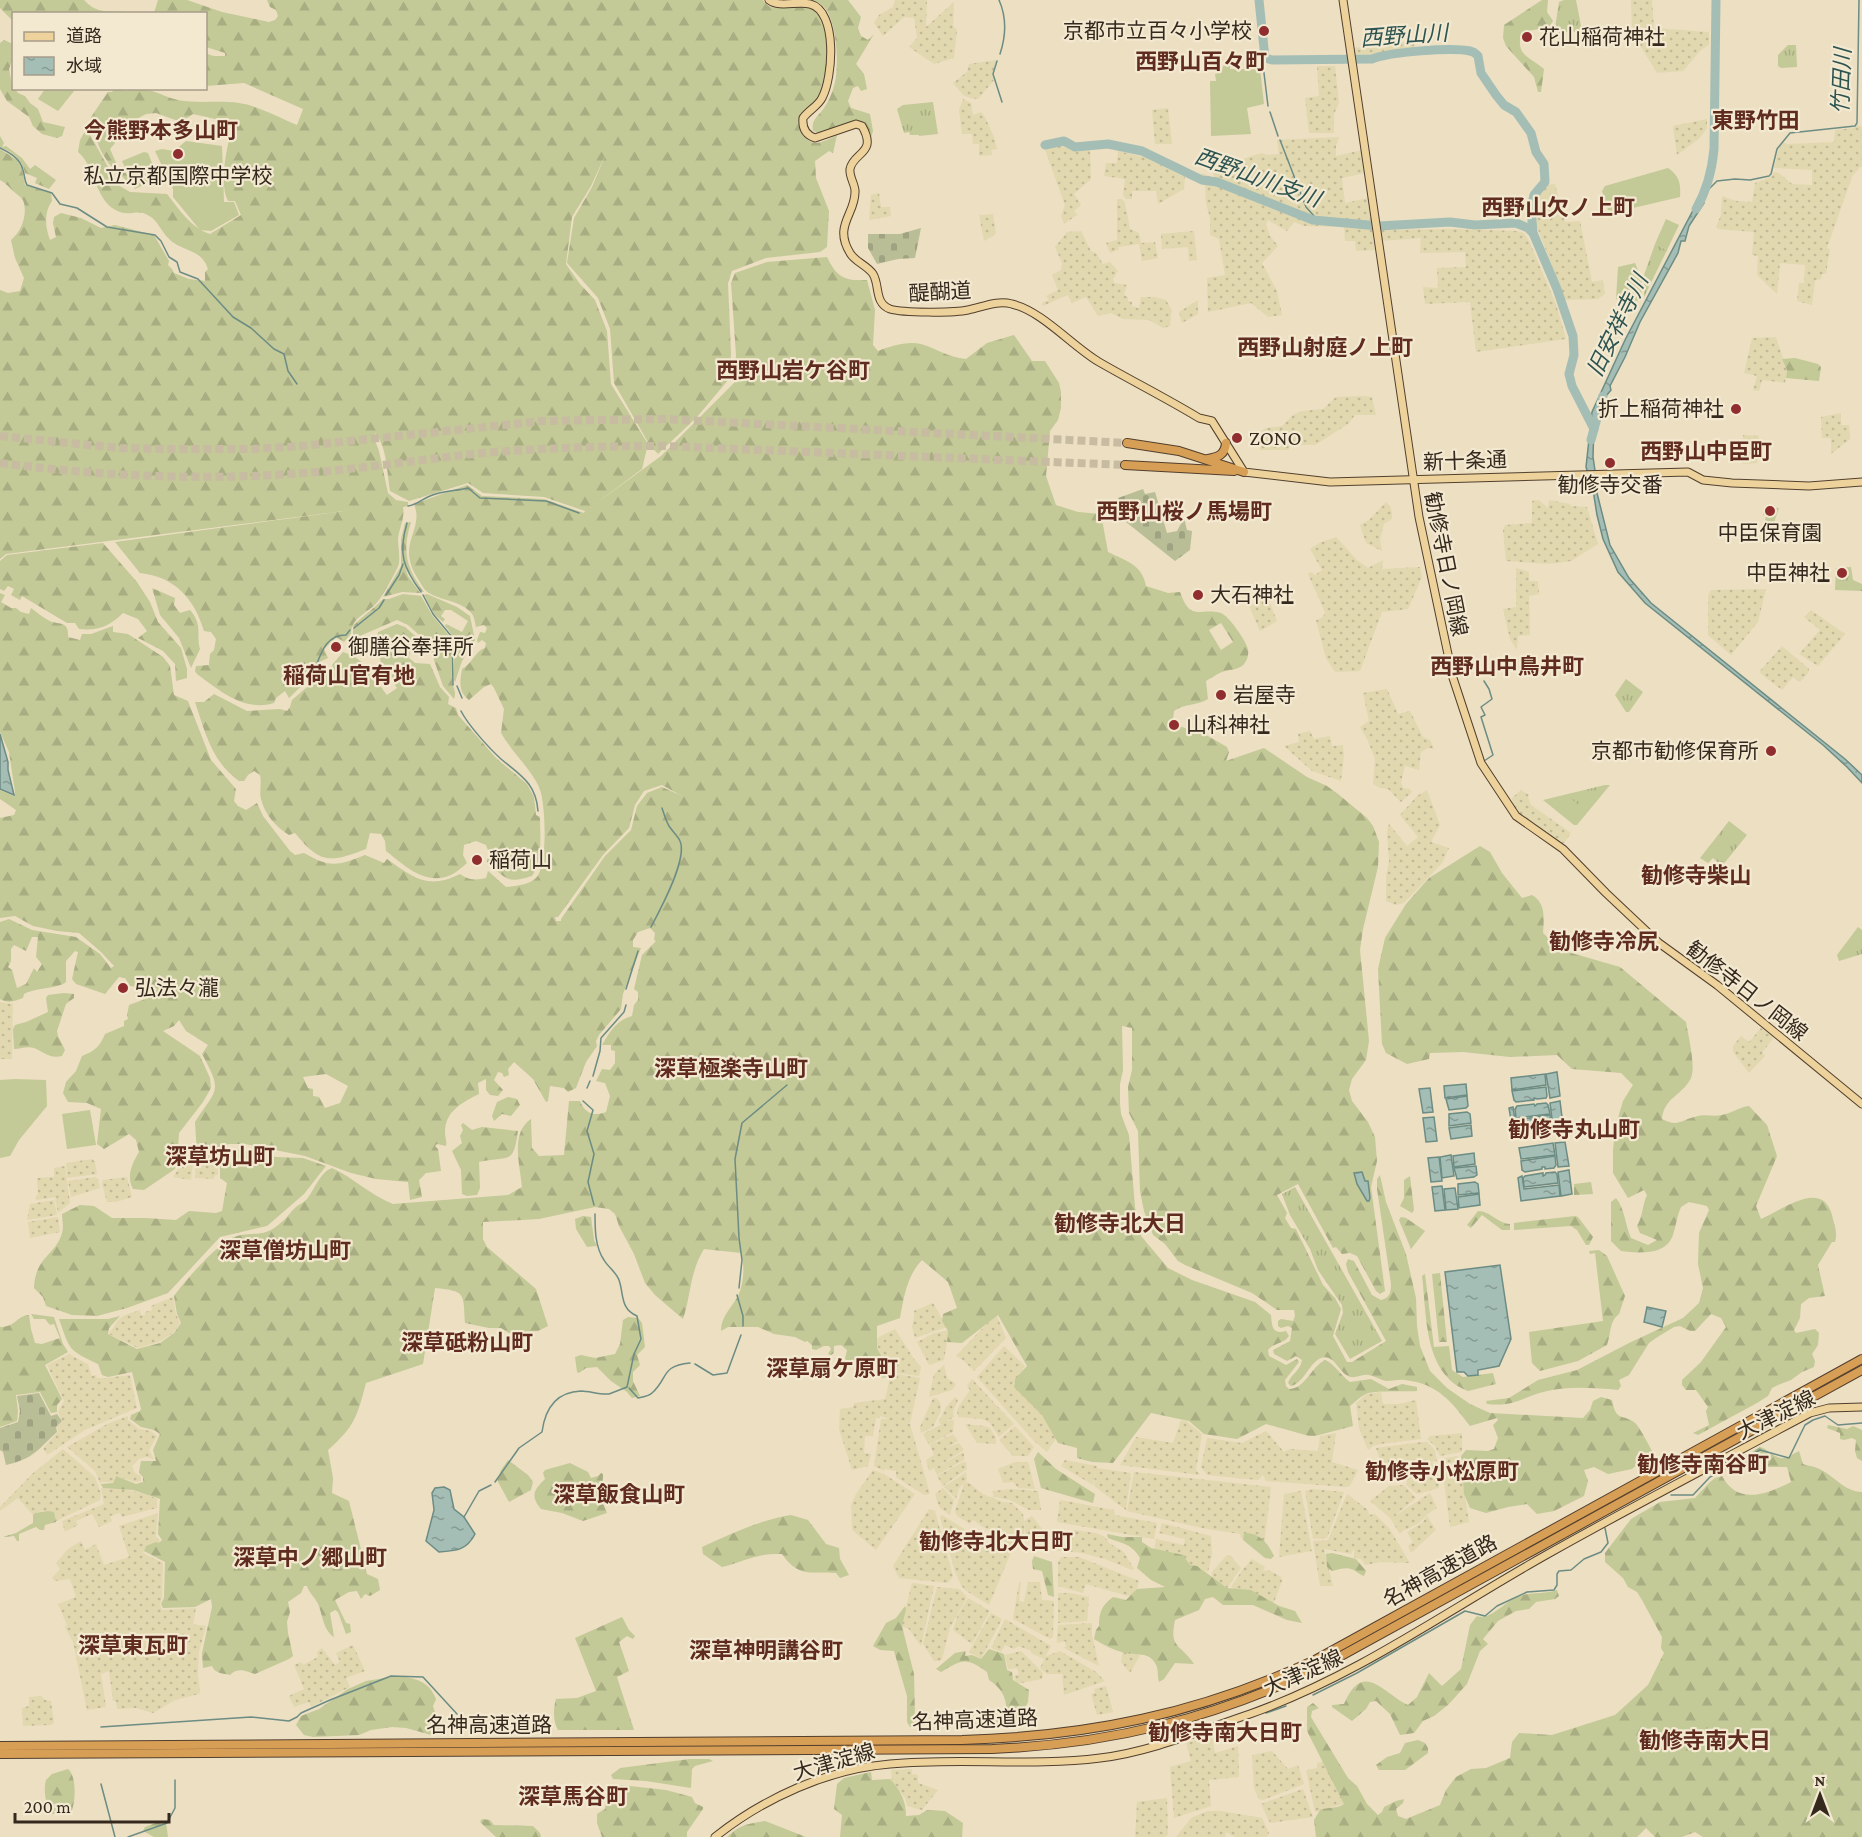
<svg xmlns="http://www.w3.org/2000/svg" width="1862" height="1837" font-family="'Crimson Pro','Noto Sans JP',serif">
  <defs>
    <pattern id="farmland-dots" width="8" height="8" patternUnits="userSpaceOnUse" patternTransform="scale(1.5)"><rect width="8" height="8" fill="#e1d8b0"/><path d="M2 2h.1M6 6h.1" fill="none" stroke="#c2b997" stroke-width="1.8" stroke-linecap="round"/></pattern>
    <pattern id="grass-tufts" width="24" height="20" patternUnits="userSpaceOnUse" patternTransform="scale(1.5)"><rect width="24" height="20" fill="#c3c997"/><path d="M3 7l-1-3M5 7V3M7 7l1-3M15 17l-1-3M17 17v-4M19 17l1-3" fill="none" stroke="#a8ad82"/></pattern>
    <pattern id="forest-firs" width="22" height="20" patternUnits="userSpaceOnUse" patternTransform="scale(1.5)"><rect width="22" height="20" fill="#c3c997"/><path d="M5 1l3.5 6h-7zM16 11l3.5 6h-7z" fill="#a8ad82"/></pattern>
    <pattern id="cemetery-stones" width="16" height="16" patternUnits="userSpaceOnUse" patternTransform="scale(1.5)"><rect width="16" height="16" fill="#b9be96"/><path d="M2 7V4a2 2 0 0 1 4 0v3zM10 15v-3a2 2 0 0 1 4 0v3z" fill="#a0a381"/></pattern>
    <pattern id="water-ripples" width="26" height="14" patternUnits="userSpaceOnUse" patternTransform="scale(1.5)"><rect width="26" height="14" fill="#a4beb6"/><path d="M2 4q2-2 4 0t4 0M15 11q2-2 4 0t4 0" fill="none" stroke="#869a93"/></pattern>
  </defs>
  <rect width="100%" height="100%" fill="#ecdfc2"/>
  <g fill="url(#farmland-dots)">
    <polygon points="895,0 927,0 926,27 954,2 953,26 957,30 954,58 934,64 909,47 917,38 914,18 904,17 883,36 874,23 879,15 893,7"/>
    <polygon points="1631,0 1652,0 1654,28 1709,32 1709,45 1701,50 1683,71 1657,73 1632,32"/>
    <polygon points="1415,41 1414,50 1354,57 1353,48"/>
    <polygon points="997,60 993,72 994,80 978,99 970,98 963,95 953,83 967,72 969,64"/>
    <polygon points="1317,66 1335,66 1339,103 1334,114 1334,133 1309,133 1305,98 1319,96"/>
    <polygon points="963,99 971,103 973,115 981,112 985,117 994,137 997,149 991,150 992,155 979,156 979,144 973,144 972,134 962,134 959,110"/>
    <polygon points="1168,108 1172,144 1155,144 1152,110"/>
    <polygon points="1707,119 1707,128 1700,138 1677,155 1673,126"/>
    <polygon points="1857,125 1862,127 1862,167 1860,167 1852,177 1827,248 1830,249 1826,274 1822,274 1821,279 1815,280 1812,305 1797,301 1799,283 1804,283 1805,265 1780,263 1777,294 1757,275 1758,256 1752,255 1754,232 1718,229 1716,227 1721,215 1722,196 1736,201 1752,202 1755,183 1771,177 1774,172 1779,173 1792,184 1812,185 1812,170 1774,168 1778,151 1783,142 1787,144 1834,142 1835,130 1854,128"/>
    <polygon points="1339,137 1336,146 1336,156 1362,150 1365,173 1342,178 1345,203 1368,198 1375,250 1356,251 1355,241 1345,241 1344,227 1304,226 1294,222 1287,231 1268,220 1266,224 1270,236 1278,246 1262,263 1277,291 1282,315 1268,317 1251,303 1208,312 1207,278 1225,275 1219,239 1210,235 1210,218 1206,203 1205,185 1203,185 1201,178 1202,173 1214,178 1213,169 1227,168 1229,163 1262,153 1267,155 1279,154 1277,140"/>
    <polygon points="1059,142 1064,142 1074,147 1090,147 1091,179 1074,194 1081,205 1074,211 1077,215 1064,224 1061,216 1065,205 1044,147"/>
    <polygon points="1118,151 1144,157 1185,177 1184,189 1158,204 1156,191 1132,191 1132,199 1126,199 1123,195 1125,179 1104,176 1106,163 1117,163"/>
    <polygon points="1555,184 1565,222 1580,221 1592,282 1603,280 1605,294 1598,299 1565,300 1532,214 1534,195 1542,186"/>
    <polygon points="879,193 881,207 890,207 891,216 869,220 871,195"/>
    <polygon points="1117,199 1122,199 1125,203 1130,229 1139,233 1141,243 1155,242 1158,258 1142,261 1139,244 1119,247 1118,250 1110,253 1106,243 1117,240"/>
    <polygon points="993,214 996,234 984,241 979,215"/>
    <polygon points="1454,229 1517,231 1524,233 1529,241 1556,304 1566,339 1476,352 1470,302 1425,304 1423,287 1438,288 1437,268 1466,267 1465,252 1420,253 1421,238 1381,241 1380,230"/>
    <polygon points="1081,231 1091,251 1096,253 1103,264 1110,262 1118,271 1113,279 1114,283 1127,285 1124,295 1128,297 1128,301 1132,302 1132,306 1139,308 1141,297 1155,297 1166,300 1172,311 1171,314 1170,326 1163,328 1149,320 1123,319 1111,313 1098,316 1086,297 1072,303 1067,295 1043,306 1042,303 1049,300 1046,296 1058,290 1052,275 1061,270 1062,263 1055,247 1067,232"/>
    <polygon points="1194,231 1197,260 1189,261 1188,247 1162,249 1161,234"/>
    <polygon points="1198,300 1198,314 1182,323 1179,312"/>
    <polygon points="1776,337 1787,370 1785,383 1762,380 1759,391 1753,390 1757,376 1744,373 1752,338"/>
    <polygon points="1362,396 1372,397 1376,415 1355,415 1348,424 1315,445 1290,445 1289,450 1260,450 1260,432 1266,428 1282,426 1293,415 1302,411 1323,409 1336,397"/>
    <polygon points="1841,413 1841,425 1849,425 1850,439 1831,454 1831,438 1822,438 1821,417"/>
    <polygon points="1743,435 1759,436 1757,463 1742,464"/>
    <polygon points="1539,500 1548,508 1549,500 1570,504 1571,506 1587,507 1598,544 1571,561 1549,564 1506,561 1503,530 1505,525 1532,523 1532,501"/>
    <polygon points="1386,502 1390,506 1392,513 1392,519 1384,524 1380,539 1382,551 1366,543 1360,525 1369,520"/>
    <polygon points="1336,537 1357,560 1368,568 1383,560 1382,569 1420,567 1422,577 1408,609 1382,612 1360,671 1335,672 1326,658 1316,620 1323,617 1325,612 1308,574 1311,572 1315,575 1322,570 1310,549 1319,543"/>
    <polygon points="1516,568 1529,572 1529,581 1538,581 1539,594 1529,596 1530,635 1518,636 1517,650 1510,639 1503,609 1516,607"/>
    <polygon points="1766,589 1758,622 1731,655 1708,635 1708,596 1711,590"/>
    <polygon points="1268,598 1277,621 1260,631 1249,606"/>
    <polygon points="1811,610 1845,634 1818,666 1799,654 1820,630 1804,617"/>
    <polygon points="1782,646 1809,669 1809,672 1800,682 1793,677 1782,690 1759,672"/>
    <polygon points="1387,689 1398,714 1410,711 1423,737 1430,740 1434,749 1428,748 1421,752 1419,770 1405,766 1401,782 1403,788 1410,789 1412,792 1401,802 1388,789 1380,788 1373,784 1375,759 1368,741 1360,727 1369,721 1363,693"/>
    <polygon points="1310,731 1314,739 1330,736 1332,746 1343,745 1344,755 1341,781 1312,771 1284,746 1299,742 1298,734"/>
    <polygon points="1427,790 1440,825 1431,842 1449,848 1442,863 1404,903 1396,905 1386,901 1386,877 1389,861 1387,833 1388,827 1389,824 1407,846 1418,837 1400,815 1417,796"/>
    <polygon points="1521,790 1529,795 1528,797 1531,805 1571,833 1564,843 1560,843 1524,819 1513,808 1512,798"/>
    <polygon points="0,1002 13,1004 12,1059 0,1059"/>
    <polygon points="1761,1028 1774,1037 1762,1053 1765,1056 1749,1073 1733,1052 1733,1046 1741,1036 1749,1042"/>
    <polygon points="212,1154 218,1156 218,1175 215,1175 214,1179 195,1178 196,1159"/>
    <polygon points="92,1159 95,1162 97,1174 67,1178 66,1163"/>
    <polygon points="189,1161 193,1162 191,1180 173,1177 182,1163"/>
    <polygon points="65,1166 70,1203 58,1213 55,1199 57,1197 37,1200 35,1198 38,1194 37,1178 54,1177 54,1168"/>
    <polygon points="95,1177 98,1179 100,1188 71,1197 68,1181"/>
    <polygon points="127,1177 132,1197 116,1202 107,1202 102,1184 103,1180"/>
    <polygon points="54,1200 57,1215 27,1220 30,1204"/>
    <polygon points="58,1217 60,1232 30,1238 28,1222"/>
    <polygon points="173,1297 176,1314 180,1323 173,1333 159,1342 138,1348 109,1334 118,1320 125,1315 140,1310 141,1315 145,1315 145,1312 152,1310 151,1306"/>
    <polygon points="933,1303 947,1327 915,1338 912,1327 914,1317 914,1311"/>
    <polygon points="996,1314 1006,1338 974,1371 963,1360 956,1356"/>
    <polygon points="895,1329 914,1359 921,1367 919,1376 889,1372 875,1342 879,1337"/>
    <polygon points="949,1330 944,1360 929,1365 917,1342 934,1333"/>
    <polygon points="1004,1346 1025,1366 1013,1384 1052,1425 1057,1437 1047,1452 1034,1441 977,1377"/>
    <polygon points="69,1354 88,1364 92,1376 96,1375 97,1378 106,1378 130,1375 137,1408 85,1430 47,1455 43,1448 58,1432 57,1427 62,1421 58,1412 64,1401 47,1365"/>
    <polygon points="944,1365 947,1378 956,1384 952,1390 929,1397 934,1374"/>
    <polygon points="891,1373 920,1378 910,1423 908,1423 910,1424 930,1494 924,1495 896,1477 896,1471 885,1469 884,1471 874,1466 881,1419 889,1419 880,1416 880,1418 876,1418 873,1436 865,1436 864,1453 871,1454 868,1466 852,1470 839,1429 840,1409 853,1407 854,1403 885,1399"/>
    <polygon points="972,1379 1014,1424 999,1437 990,1423 982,1419 958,1417 957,1411 959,1406 970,1390 967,1386"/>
    <polygon points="1381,1392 1383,1404 1399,1404 1416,1400 1421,1439 1380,1444 1373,1446 1368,1450 1359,1428 1356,1403 1367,1394"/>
    <polygon points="955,1397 958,1400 953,1412 954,1417 947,1421 954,1420 953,1432 929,1445 923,1434 942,1424 940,1424 939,1421 946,1407"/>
    <polygon points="933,1398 936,1398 940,1402 941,1411 933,1427 921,1433 920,1427"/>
    <polygon points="128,1416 128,1420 139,1429 151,1431 157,1436 149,1450 154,1459 146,1457 139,1459 132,1466 135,1473 141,1476 141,1481 135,1482 115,1476 113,1482 101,1482 101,1485 95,1471 67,1447 109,1423"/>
    <polygon points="1181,1420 1186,1421 1202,1434 1196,1470 1200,1475 1120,1465 1136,1437 1173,1443"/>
    <polygon points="965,1424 984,1426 990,1428 996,1438 996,1444 977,1443"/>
    <polygon points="1015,1426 1034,1447 1028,1456 1013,1456 999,1440"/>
    <polygon points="1266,1431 1284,1452 1290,1449 1318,1451 1320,1436 1336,1433 1332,1462 1358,1470 1350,1486 1346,1487 1266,1481 1263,1475 1258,1480 1207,1475 1201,1467 1207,1438 1242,1443"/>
    <polygon points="1462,1433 1462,1452 1440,1456 1435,1446 1427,1439 1430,1436"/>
    <polygon points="953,1434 958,1441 946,1448 959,1443 964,1450 935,1468 962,1453 964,1453 964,1460 937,1475 934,1468 929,1471 926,1460 934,1455 930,1445"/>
    <polygon points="1422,1442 1427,1442 1435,1450 1437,1461 1416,1463 1412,1468 1432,1462 1438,1471 1439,1488 1417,1494 1406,1485 1410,1470 1408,1471 1381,1463 1376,1448"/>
    <polygon points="63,1449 95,1477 101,1494 100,1500 56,1521 54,1515 43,1511 35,1513 33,1515 18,1498 0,1511 0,1507 5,1502 32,1474"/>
    <polygon points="1458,1456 1458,1472 1461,1472 1469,1522 1450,1527 1441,1459"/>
    <polygon points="1065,1460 1097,1466 1097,1468 1131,1473 1126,1510 1094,1486 1096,1473 1093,1485 1061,1466"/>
    <polygon points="963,1462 966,1462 967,1469 943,1486 937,1476"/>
    <polygon points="1015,1462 1028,1462 1035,1489 1018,1488 1013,1482 1003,1483 998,1469"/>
    <polygon points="873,1470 884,1474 915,1494 876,1550 852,1530 851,1505 856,1494"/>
    <polygon points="966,1472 967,1480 959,1488 956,1499 944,1487"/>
    <polygon points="1134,1472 1271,1487 1263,1553 1241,1538 1240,1534 1202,1528 1127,1511"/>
    <polygon points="968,1482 983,1494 1003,1502 1012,1503 1023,1514 1024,1521 1032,1516 1047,1535 1051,1551 1037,1551 1025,1532 1024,1521 1024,1549 991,1541 993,1531 983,1527 973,1520 970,1524 957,1516 955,1511 962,1490 964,1483"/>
    <polygon points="1404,1485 1416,1498 1393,1517 1430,1493 1437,1508 1428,1514 1419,1523 1399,1533 1391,1519 1370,1501 1389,1486"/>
    <polygon points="101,1488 123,1489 145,1494 157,1499 157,1508 122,1517 120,1513 110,1516 112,1521 99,1527 92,1514 76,1521 78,1525 65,1532 62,1521 104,1504"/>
    <polygon points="943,1488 954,1500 950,1515 940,1508 937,1501 935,1494"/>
    <polygon points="1011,1489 1038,1491 1041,1510 1029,1510 1010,1500 994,1497 992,1491"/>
    <polygon points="1312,1489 1344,1492 1327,1538 1313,1539 1305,1491"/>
    <polygon points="1301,1491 1312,1551 1279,1557 1284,1494"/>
    <polygon points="1347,1494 1368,1510 1369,1515 1375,1514 1389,1528 1410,1563 1381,1562 1365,1565 1361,1559 1354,1558 1354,1548 1351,1554 1324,1549 1333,1586 1320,1586 1313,1541 1328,1540"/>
    <polygon points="1060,1500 1114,1510 1115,1515 1157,1523 1154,1539 1057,1522"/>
    <polygon points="929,1509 935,1511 953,1576 948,1583 899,1578 893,1566"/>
    <polygon points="158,1513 156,1536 160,1542 158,1545 154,1544 145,1548 143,1553 163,1563 162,1598 160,1604 162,1610 196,1608 193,1624 206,1626 199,1652 198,1674 200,1691 199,1694 175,1700 153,1713 136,1708 117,1709 116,1701 113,1701 109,1671 101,1674 106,1707 87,1710 73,1642 65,1627 67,1625 58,1604 76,1597 70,1579 55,1581 52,1578 60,1569 56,1563 68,1549 81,1541 85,1550 96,1544 104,1565 129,1557 119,1526"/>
    <polygon points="942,1515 986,1543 1012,1550 989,1605 965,1590 961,1585 955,1572 940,1517"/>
    <polygon points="1427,1516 1436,1530 1411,1553 1408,1546 1413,1542 1407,1532 1422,1523"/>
    <polygon points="1162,1523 1211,1536 1212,1554 1208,1572 1154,1550 1156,1539 1184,1545 1185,1539 1159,1533"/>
    <polygon points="1073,1530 1096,1533 1105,1537 1109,1543 1124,1552 1134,1569 1132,1570 1105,1559 1082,1553 1056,1550 1052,1534 1059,1536"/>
    <polygon points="1227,1555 1230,1555 1241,1568 1225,1591 1212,1580 1212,1572"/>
    <polygon points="1061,1557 1079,1557 1139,1581 1135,1598 1086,1584 1083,1593 1058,1586 1058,1562"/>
    <polygon points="1252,1559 1265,1567 1263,1571 1269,1570 1281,1577 1282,1581 1273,1605 1248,1597 1231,1587 1243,1569"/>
    <polygon points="1019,1582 1021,1582 1019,1601 1024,1602 1028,1582 1040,1582 1042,1600 1054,1601 1053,1637 1050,1639 1013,1619"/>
    <polygon points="912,1583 934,1586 921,1646 908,1628 901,1627"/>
    <polygon points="937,1587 959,1589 967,1597 950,1628 942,1659 939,1661 934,1661 923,1644"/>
    <polygon points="1058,1593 1070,1593 1089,1597 1087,1621 1058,1623"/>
    <polygon points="968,1598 990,1611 972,1644 953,1630 958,1615"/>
    <polygon points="991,1613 1002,1619 981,1659 969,1652"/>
    <polygon points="1005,1619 1051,1646 1044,1659 1031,1653 1031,1651 1019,1646 1014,1649 1005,1645 1001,1652 991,1648"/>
    <polygon points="1092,1623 1092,1635 1099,1666 1064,1648 1066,1646 1065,1641 1057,1643 1057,1640 1058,1625"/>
    <polygon points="353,1645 365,1671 346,1678 350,1687 311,1707 309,1702 294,1707 289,1696 304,1689 294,1665 301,1662 303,1665 318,1657 317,1652 322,1648 335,1665 340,1662 336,1653"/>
    <polygon points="1123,1649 1142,1652 1130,1673 1121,1662"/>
    <polygon points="1021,1651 1043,1673 1042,1679 1016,1684 1014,1676 1019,1674 1017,1668 1008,1669 1005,1655"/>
    <polygon points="1060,1651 1096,1672 1105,1681 1064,1695 1062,1674 1047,1674 1040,1668 1046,1656"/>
    <polygon points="1106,1686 1113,1712 1097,1715 1091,1694 1095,1693 1094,1689"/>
    <polygon points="41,1696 45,1700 51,1701 54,1723 51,1725 23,1726 22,1708 29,1706 29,1697"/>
    <polygon points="1212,1735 1215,1753 1238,1746 1239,1777 1209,1780 1211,1806 1174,1818 1170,1767 1191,1761 1186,1743"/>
    <polygon points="1272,1751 1288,1769 1298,1765 1304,1784 1263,1800 1259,1799 1254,1788 1252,1755"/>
    <polygon points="1326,1761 1347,1803 1315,1812 1306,1770 1317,1768 1317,1763"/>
    <polygon points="912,1769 912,1774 918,1775 918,1783 938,1790 922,1810 907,1806 905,1798 892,1782 891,1770"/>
    <polygon points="1303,1789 1313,1817 1270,1823 1261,1804"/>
    <polygon points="1167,1798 1168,1835 1165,1837 1135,1837 1137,1802"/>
    <polygon points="1207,1811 1221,1811 1262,1818 1269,1833 1267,1837 1235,1837 1226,1832 1225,1837 1176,1837 1191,1818"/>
  </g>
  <g fill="url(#grass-tufts)">
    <polygon points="1564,0 1576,0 1582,31 1557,33 1555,28 1559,2"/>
    <polygon points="1788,45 1796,45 1797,67 1781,68 1778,66 1778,55"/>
    <polygon points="933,102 938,134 919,136 919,135 910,135 909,132 904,133 897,109 903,105"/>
    <polygon points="1655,244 1667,250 1644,297 1644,275"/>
    <polygon points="1851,567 1853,580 1862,584 1862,591 1835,590 1836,568"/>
    <polygon points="1626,679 1643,692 1629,712 1626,712 1615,695"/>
    <polygon points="1605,785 1610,785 1577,825 1574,825 1543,800"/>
    <polygon points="1729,821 1747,835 1722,866 1713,858 1708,863 1700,858"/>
    <polygon points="1858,927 1862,930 1862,954 1839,961 1837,955"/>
    <polygon points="1295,1187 1382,1341 1350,1359 1335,1334 1343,1313 1342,1305 1318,1270 1310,1249 1290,1215 1282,1194"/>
  </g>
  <g fill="url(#forest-firs)" fill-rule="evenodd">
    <path d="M0,0h84c17,18 28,8 48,13l-118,1 -1,7 -13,-13z"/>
    <path d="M158,0h29l35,12 47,10 6,-2 3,-4 -2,-6 -6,-3 -3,-7h496c7,12 19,7 31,6 6,0 13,2 19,3 3,4 7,7 9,11 11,20 8,64 -5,82 -4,6 -14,9 -17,16 -5,10 5,24 15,25 7,0 16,-5 22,-8l-4,18 -4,-2 -14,10 1,17 13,33 -2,36 -7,5 -54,6 -34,13 -4,12 3,71 -2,25 -32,38 -39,37 -9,-10 -35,-61 -4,-54 -12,-31 -31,-35 7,-45 18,-31 14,-34 -15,33 -19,31 -6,47 14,20 15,16 12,31 4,53 37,60 -6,25 -52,39 71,-52 73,-73 2,-28 -5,-72 4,-10 32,-11 60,-5c10,21 18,24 40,23l8,30 -2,35 5,6c13,-5 29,-10 43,-7 17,5 26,13 45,15l21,-16 27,-8 18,26h13l14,22 2,9v16l-3,12 -8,11 -4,45 10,29 22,7 23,2 7,38c18,9 34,12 38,34l22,7 12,-1c11,31 19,15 41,21 7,2 27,30 27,37 1,4 -1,11 -4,14 -5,6 -14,5 -22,8 -5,2 -11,6 -16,9l2,18c-11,7 -23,4 -34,12l-1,8 3,6 30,10 21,12 2,5 -3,9 38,-13 43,29 20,9 11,8 29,24 6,8 6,16 -1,25 -15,62 -3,21 9,91 -3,19 -14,19 -3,11 3,11 16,21 7,15 2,24 -6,26 14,104 -5,3 -4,-3 -19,-35 -7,-3 -8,1 -6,-7 -3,1 -35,-64 -21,11 10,18 -2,5 6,10 5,1 27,56 12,13 6,11 -8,27 14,26h5l34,-21 -38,-69 -2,-8 2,-5 6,2 18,34 9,5c9,-2 10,-8 10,-16l-14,-95v-10l3,-4 6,27 20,52 10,44 1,28 3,20 10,25 17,17 23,16 20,9 93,5 7,-8 3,-9 8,-4 11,3c4,23 11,13 23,23 4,3 15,24 18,30l-21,16 -24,5 -14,-7 -10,3 4,11 -4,15 -30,15 -17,3 -10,-10 -19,3 -22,6 -16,-5 -6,-14 -3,-38 5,-6 22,1 6,-2 4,-11 -5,-13 5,-5 -1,-2 -27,8c-19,-25 -32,-42 -65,-46 -6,-1 -13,1 -19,1 -6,-1 -11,-5 -17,-6 -6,-1 -13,3 -18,2 -12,-2 -16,-24 -30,-19 -12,5 -17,25 -30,28l-3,-3c3,-9 13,-13 14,-23l-6,-4 -9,5 -13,-7 -1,-4 17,-9 2,-13 -4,-2 -7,2 -3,-2v-5l3,-2 12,2 2,-5 -1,-6h-17l-25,-17 -67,-28 -7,-4 -13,-17 -12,-9 -9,-24 -4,-20 -2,-60 -9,-18 -1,-26 4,-17v-42l-10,-2 1,44 -3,14v19l1,11 8,21 6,72 6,29 27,32 24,12 63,22 16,13c1,11 1,20 15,16l3,5c-5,8 -16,7 -21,14l1,6 17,9 11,-6 2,3 -14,18 1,6 3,3c16,0 22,-22 36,-29 10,4 16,16 25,22l21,-3 18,10 13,-5 15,3v4c-10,1 -44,-1 -51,3 -5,2 -11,8 -16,12l3,20 -38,10h-6l-43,-12 -29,15 -33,-5 -15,-13 -38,-8 -38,50 -21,-1 -15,-4v-10l-19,-5 -16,-28 -28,-28 1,-8 12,-13 -29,-51 -36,28 -15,-1 1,-11 -6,-10 1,-7 14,-6 -9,-26 -26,-22c-15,16 -18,36 -22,58l-23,8v22l13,24 -3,5 -7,1 -3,-11 -3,-1 -15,3 -14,-10 2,-9 -6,-5 -7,1v7l-3,2 -3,-1 3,-5 -2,-3h-5l-8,4 -4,-1v-4l-5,-4 -2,1 -10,-5 -21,-3 -16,-7h-30l-7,4c0,-15 10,-22 17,-35 6,-13 7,-30 3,-43l-37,-4c-14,22 -13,46 -21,70l-28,-24 -10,-12 -11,-29 -15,-28 -4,-12 -6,-5 -14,-2 -56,12 -56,3v17l4,8 49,42 12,37 -10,5 -29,2 -8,-5h-12l-24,-5c-2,-29 2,-32 -30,-35l-12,76 -57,19c-9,34 -11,43 -38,67l5,28 -1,15 17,8 18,73 11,5 2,11 -10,6 -5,-2 -4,5 -4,-8 -8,1 -14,8 11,23 4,1 1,8 -5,2 -8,-22 -3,-2 -5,3 4,24c-12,-8 -11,-24 -17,-35 -3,-6 -8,-9 -10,-16h-3l-3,7 -13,9 2,10 -3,10 1,11 5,23 -4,3 -34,15c-10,-3 -17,-7 -25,1 -7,-2 -15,-1 -18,-9l-9,2 -1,-15 10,-46 -1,-8 -16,8 -32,1 -2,-4 3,-6 1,-36 -21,-11 2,-5 10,-4 3,1 3,-3 -4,-6 2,-35 -27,-9 -30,-2 -2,-4 12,-1 3,-7 20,8 7,-2v-5l-4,-5 2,-11h15l-3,-11 7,-16 -6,-4 -13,-3 -11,-8 1,-4 9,-4 1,-2 -9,-37 -24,5 -6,-2 -4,-11c-30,-14 -28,-14 -39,-45h49l12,-3 -11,12 -1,6 29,15 23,-6 14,-10 7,-10 -4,-9 -3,-18c10,-14 46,-56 63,-60 21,-5 26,3 46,-15 5,-4 8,-10 13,-14 4,-3 7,-4 11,-8 8,-10 13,-27 25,-31 22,10 38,27 61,36l115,-9 14,-8c-2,-22 -12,-54 9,-68l1,29 7,8 25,-1 5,-54h11c5,12 13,16 26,11l4,-16 -5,-13 -9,-2 6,-12 8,1 5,-7v-12l-4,-1v-5h-9c8,-14 15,-25 30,-29l2,-11 4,-5v-8l-4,-3 8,-34 14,-14 -2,-1 1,-7 -5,-5 -12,4 -5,8v7l8,1 -18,46 -2,15 -22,26 -3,6 1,5 -11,16 -10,26 -8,4 -4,-4 -14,-2 -2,15 -2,1 -13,-23 -19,-17 -6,7 1,6 -5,2 -2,-4 -4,-1 -4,8 9,10 -5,6 -8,-1 -4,-5v-11l-8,4 1,11c-16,8 -34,17 -34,38 0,5 2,9 1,14l-9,-2 -2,2 3,3 3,22 -15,2 -7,7 3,17 -12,3 -2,-18 -32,-3 -25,-6 -46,-17 -60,-12h-16l-32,10 -2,-32c22,-34 28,-29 7,-68l6,-9 -22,-14 -7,-11 -5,6 -11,5 37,25 10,22 1,10 -8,14 -24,31 -2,28 -2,8 -31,21 -11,-1c-7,-13 -1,-25 6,-37l-3,-12 -7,-6 -25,15 -7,-5 4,-35 -14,-6 -19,-1 -5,-9 3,-11 10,-11 6,-15c13,-5 18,-10 23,-22l19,-8v-5l4,-2 -1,-4 2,-10 19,-7 9,-9 -5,-4 -14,2 -8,-1 -5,-8 -6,-1 -14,17 -29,-10 -4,-5 6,-27 -3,-1 -9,10v21c-8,7 -29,5 -42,12l-1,4c-8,3 -15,6 -23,1v-77l9,-3 23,11 44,7 24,17 11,14 3,-2 -13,-14 -22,-19 -22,-2 -24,-5 -18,-10 -15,2v-100l14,-3 2,-5 -16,-11v-9l14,6 1,-4 -6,-40 -9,-20v-139l5,2 -4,7 10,6h5l5,4 8,2 2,-6c6,4 11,9 17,12 10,6 21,-1 20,17l12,3 2,-6h9l22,-8v6l15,2 35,23 7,9 4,29 14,6 23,59 25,29 -2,12 4,5 8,4 11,-7 6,13 27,35 5,4 9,-2c26,15 33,13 61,2l19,8 3,-4c27,19 41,31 73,15 9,7 17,6 26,4l2,-7 18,16c9,-1 23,-2 30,-9 12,-11 10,-77 3,-91 -9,-19 -27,-35 -38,-54l3,-24 -10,-21 -3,-4 -7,3 -15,13c-11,-8 -9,-19 -7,-31 10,-5 13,-18 23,-21l1,-5 -4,-3 -4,3 -1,-3 3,-8 5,1 2,-5 -3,-3 -8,2c-1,-4 -2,-11 -4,-13 -10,-14 -33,-13 -46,-23 -3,-3 -6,-9 -8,-12 -23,-36 7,-48 -4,-75l53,-19 15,11 62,3 40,14 1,-2 -41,-14 -61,-4 -15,-10 -59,18 -19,-10c-3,-18 -3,-45 -15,-58l-1,5 5,13 9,42 8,7 12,2v4l-5,1c2,12 -4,21 -5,32 0,8 2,16 1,24 0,4 -16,32 -20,37 -9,13 -28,16 -28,34l-7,8 -8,-5 -12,12 4,9 -11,5 2,6 -30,29 -4,-7 -9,7 -2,5c-30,9 -54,-12 -77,-29l-2,-3 1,-5 13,-1 1,-11 4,-4 2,-11 -5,-7 -7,-1c-10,-33 -29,-54 -64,-58l-25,-31 244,-33 -353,45 -6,5v-269l8,3 12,-2 4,-13 -9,-20 -4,-18c11,-9 16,-25 13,-37 -2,-7 -9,-9 -13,-14 -4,-4 -6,-6 -11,-9v-31l17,11 5,8 3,17 26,8 1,8c-8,11 -7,26 -2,39l6,-3 -3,-14 1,-6 7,-4 20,5 20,10 14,-3 39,10 15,26 -1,4 4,4 2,4 15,6 16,2v-9l3,-3c-7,-21 -26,-17 -39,-30 -10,-10 -11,-21 -26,-26 -7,-2 -16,2 -23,-1 -26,-9 -23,-44 -42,-60l2,-12 4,-7h5l29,52 12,7 37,2c12,15 24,34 43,40l31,-19 -6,-14h-7c-10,-19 0,-58 5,-78l-40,-9 -12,8 -25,-9 -10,1 -11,6 -10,-1 -16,10 -1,5 7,9 -5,6 8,18 5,1 10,19 -24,-23 -8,-13 -11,-26 1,-8 17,-25h4l3,-4 13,3c16,-8 34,6 50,9 20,4 41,0 61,3 17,2 41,15 58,22l6,-16 -59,-26 -38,3v-34c4,5 12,4 19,4v-3l-19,-6v-33l-52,-1zM1221,623l12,19 -12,8 -12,-20zM662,785l20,11 -20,-9 -15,6 -10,13 -6,24 -26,26 -44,63v2h-5l-1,-4h3l45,-62 26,-27 6,-23 9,-14zM32,937h6l-2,20 6,7 -5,8 -3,-4 -8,16 -9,4 -5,-18 -4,-3 3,-6v-12l3,-4 12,6zM326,1074l22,12 -8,17 -15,5 -6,-11 -6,-1v-7l-5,-1 -5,-11z"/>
    <path d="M810,0h38l13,17 -3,11 3,8 7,4 6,-6 -18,30 8,10 3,15 -6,2 -3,-5 -5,2 -5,13 3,7 19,6 3,17 -4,14 -7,-20 -43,8 -6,-2c-2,-12 6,-15 11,-23 5,-7 8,-15 10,-22 6,-17 3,-68 -11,-80 -4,-3 -9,-5 -13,-6z"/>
    <path d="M1542,0h6l-1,12 6,9 -4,6 -27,5c-8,23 8,25 22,37l-3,23h-3l-4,-15 -28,-31 -3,-8 1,-13z"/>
    <polygon points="4,40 13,44 13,58 9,69 12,85 18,93 25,96 30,103 38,109 43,122 65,127 62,136 57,138 42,134 33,126 29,117 7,101 0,89 0,43"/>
    <path d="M0,136l4,7 -2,4 4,-1 16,12 8,11 5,-4 21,15 -7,9 -14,-6 2,-5 -12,-5c-3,-14 -12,-21 -25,-26z"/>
    <polygon points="1795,358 1818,364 1821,367 1819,381 1786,378 1787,370 1782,359"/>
    <path d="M411,522c-9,30 -5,45 13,70l-3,-1 -17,-28 4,13 12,17 -18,-1 -19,5 18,-31v-27l4,-16z"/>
    <path d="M103,543l34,39 13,20 8,20 23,26 6,21v9l-11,3 -1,-17 -12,-13 -25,-13 9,-7 -9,-12 -15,-6c-13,13 -25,18 -44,16l-4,-6h-8l-45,-27 -2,4 -9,-5 3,-6 -6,-3 -4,5 -4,-2v-28l7,-6z"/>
    <path d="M152,588l23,10 -1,7 6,8 10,-3c13,15 6,24 10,39l-9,19 -12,-30 -19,-23z"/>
    <path d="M403,594l18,2 11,19 19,23 1,44c1,6 5,10 2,17l-11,-13 -15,-43 -20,-18 -11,-5 -49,21 5,-6v-9c9,-10 21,-17 30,-27h6z"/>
    <path d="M427,594l30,13 13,9 5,24 -13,21 -7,21c-5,-19 7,-40 -10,-56l1,-2 16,8 6,-11 -17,-11h-6l-4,6 4,3 -2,3 -9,-8 -10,-19z"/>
    <path d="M397,624l8,3 16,14 -11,11 -1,6 6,5 15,1 10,23 9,10 -1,7 8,4 2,7 38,43 31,26 7,13 2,18 4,2c0,19 3,43 -8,59 -26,8 -25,3 -45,-14l2,-9 -3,-8 -10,-4 -12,4 -1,10 4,8c-5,4 -10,9 -16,12 -26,11 -46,-9 -65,-24l-1,-10 -4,-7 -11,-1 -4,16c-36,14 -46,15 -71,-16l-6,2c-13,-8 -24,-20 -28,-36 -2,-7 1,-15 -1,-24l-6,-4 -6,4 -4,6h-5c-27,-19 -34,-49 -44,-79h9l10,-8 33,17 33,-2 7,2 3,-4 2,-7 28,-24 5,-2 6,2 4,-4 -3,-7 11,-13c24,7 30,25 44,43l10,-7c-13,-19 -23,-31 -19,-56z"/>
    <path d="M1480,846l10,6 12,21 20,25 10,-3c14,8 12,24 11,38l18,17 59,17 66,55c2,13 10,44 5,56 -8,17 -27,19 -29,41 17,9 20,0 36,-3 7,-2 16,1 24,-1 10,-2 18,-8 27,-9l18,19 10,31 -21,50 5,13c20,-8 61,-41 71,-4 2,10 6,17 3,27h-3l-14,23 7,31 -16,2 -8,6 -1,14 -6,12 2,3 19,-4 4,4 -1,12 -6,9 3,7 -1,6 -12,5 -11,8 -13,5 -6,3 -4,8 -11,7 -59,32 -5,-2 16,-8 -3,-14 2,-4 -12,-17h-10l-4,-5v-5l19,-18 25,-35 -5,-9 -10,-4 -16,17h-5l-10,-5 -6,1 -18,11 -7,5 -20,32 -10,5 2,6 -3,4c-22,-2 -49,-4 -71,1 -25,6 -31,16 -60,13l-1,-3 23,-3 29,-18 39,-10 54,-28 52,-24 16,-15 4,-15 -5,-24 1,-31 10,-23 -2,-4 -18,-4 -8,5c-4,9 -5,19 -8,28 -7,21 -35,18 -52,16l-10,-10v-39l5,-4c9,11 9,27 15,40l17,7 9,-5 -17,-7 -3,-7c6,-10 5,-20 10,-31l-3,-5 -16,8 -15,-25v-22l2,-23 8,-27 10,-16 -12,-12 -49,-4 -15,-14 -47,2 -47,-5 -33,1 -1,6 -22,5 -21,-11 -4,-9 -4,-75 7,-31 21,-34 23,-26z"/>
    <path d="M64,993l10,1v4l-8,6 -9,27 1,5 7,14 -3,6c-13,3 -18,-4 -28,-8 -7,-2 -13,1 -20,1l-1,-20 2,-4 11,-3 22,-10 -2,-14 2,-3z"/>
    <polygon points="508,1097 517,1099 520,1105 511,1116 502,1114 494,1121 492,1116 497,1102"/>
    <path d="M463,1123l9,7 10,-3 36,4c-5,35 -8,24 -39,31l1,26 -3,7 -10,1 -5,-2 -1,-24 -9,-19 10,-8 -2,-7 3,-6 -2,-5z"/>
    <path d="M235,1149l41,8 27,1 23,8 -22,28 -37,32 -47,11 -52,56 -41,15 -30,8 -25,-1 -26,-9 -3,-9 -9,-9c1,-31 22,-33 28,-55 2,-6 0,-13 0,-19l18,-9 14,1 18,12h34l30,2 13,-9 27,2 6,-2 5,-28 -7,-5v-22z"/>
    <polygon points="1410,1176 1414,1210 1412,1213 1400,1206 1404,1198 1404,1180"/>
    <polygon points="1591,1182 1593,1194 1574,1195 1574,1184"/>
    <path d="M1478,1211c12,0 19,12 32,13v6h-8l-20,-15 -11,13 -4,-3z"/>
    <polygon points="583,1216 591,1217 594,1240 597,1246 587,1247 576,1229 575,1219"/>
    <polygon points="1575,1216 1578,1217 1593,1237 1589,1245 1586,1245 1577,1230 1571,1226 1514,1230 1514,1223"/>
    <polygon points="1401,1217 1406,1218 1425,1231 1411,1249 1399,1220"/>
    <path d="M1599,1250l8,6 18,40 -6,18c-10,7 -8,21 -12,31l-29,16 -38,10 -8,-8 -3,-31 74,-11 -8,-68 -5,1 -1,-3z"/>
    <polygon points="1440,1273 1447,1342 1439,1342 1432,1274"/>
    <path d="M1425,1274l9,73 15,-1 3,24 11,7 30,-4 3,11 -28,7c-45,-17 -41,-77 -46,-115z"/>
    <path d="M31,1314l23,3 9,27 5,8 -23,13 17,34 -5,6v7l-6,1 -11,-21 -24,3 2,16 -1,10 -17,6v-100c16,0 16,-11 29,-12l2,14 4,14 7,1 18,-6 -6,-14 -4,1 -5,-6h-11z"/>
    <polygon points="628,1317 638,1318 642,1323 645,1347 637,1355 640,1365 633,1372 633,1381 640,1396 632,1398 627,1392 611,1381 597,1367 586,1368 579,1373 577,1372 575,1357 581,1355 595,1358 615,1354 620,1344 623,1320"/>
    <polygon points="1828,1425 1847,1429 1853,1426 1862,1430 1862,1461 1857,1458 1855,1451 1856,1440 1852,1438 1844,1440 1840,1439 1840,1433 1827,1428"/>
    <path d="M1760,1447c7,1 16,13 24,11 4,0 10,-5 15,-7l4,13c4,2 10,2 14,4 16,6 27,24 45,24v345h-159l-8,-5 -13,5h-27l-9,-9 -9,9h-321l-2,-17 6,-10c8,-3 17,-1 24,-6l-37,-73v-24l6,-4 6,5 -7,3 -1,6 37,61 9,8 10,18 11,11 4,-3 2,-5 12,-6 8,-2 -1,4 -7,6 2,7 8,3 34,-14 6,-15 10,-13 15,-8 15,-1 24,-10 2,-16 7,-9 33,2 63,-20 33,-30 16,-32 -3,-5 1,-11 -20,-37 -5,-8 -9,-5 -5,-9 -18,-16v-9l26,-34 29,-17 35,-4 14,-15 6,-5 7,-2c16,30 45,18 69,6l-4,-15h-23l-2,-7h-4l-7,6h-11l-1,-6z"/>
    <polygon points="1038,1452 1056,1469 1095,1494 1093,1503 1041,1488 1034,1459"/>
    <polygon points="508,1460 528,1475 533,1482 531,1490 509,1502 497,1480 501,1470"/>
    <path d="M570,1463l18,9 3,6 7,-2 3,-3 2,1 -1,27 5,12 -24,8 -21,-8 -21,-4c-11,-14 -7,-19 4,-30l-2,-6 2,-3z"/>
    <polygon points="48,1511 54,1512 56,1522 45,1525 44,1530 40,1530 36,1527 19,1534 19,1541 17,1541 14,1536 3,1537 16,1533 33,1523 33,1515 35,1513"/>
    <path d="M791,1515l17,5 18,24 13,4 1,11 9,16 -9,3 -4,-5c-27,-2 -37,5 -54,-19 -26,-1 -37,7 -60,13l-19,-13 -1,-7c28,-13 58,-27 89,-32z"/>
    <path d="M1244,1533c16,0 23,9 30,23l-3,3 -6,-1 -22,-18z"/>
    <path d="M1107,1534l15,3h20v5l9,6 32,7 7,10 7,1 30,22 24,2 28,16 16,5 7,12 -15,-3 -34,-15h-30l-10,-8 -8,2 -6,11 -24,10c-6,29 5,23 19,44l-19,-1 -11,16 -5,3c-2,-7 0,-13 -4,-19 -6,-11 -19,-8 -30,-10 -11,-3 -22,-8 -31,-14l2,-9 3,-4c0,-13 2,-20 14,-29l13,3 11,-11 28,-2 -14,-7 -14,-12 3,-10c-9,-15 -17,-14 -32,-20z"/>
    <path d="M1332,1553l24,6 10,12 -2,5c-6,-2 -8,-6 -13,-7 -5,-2 -14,1 -19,2l-5,-4 -1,-13z"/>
    <polygon points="1034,1556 1052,1562 1054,1597 1048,1595 1042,1571 1033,1569 1032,1561"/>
    <path d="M1557,1590l2,6 -4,3 -19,3 -7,7 -13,2 -18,10 -15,18 5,5 -8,7 -13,33 -19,21 -14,11 -11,5 -9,12 -14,2 -10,-21 -14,-13 -6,1 -4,7 -14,12 -20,-14v-2l12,-1c19,-45 39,-11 64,1l9,-8 12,-24 13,13 19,-17 9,-44 7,-9c12,5 27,-13 38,-18 13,-7 28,-3 42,-8z"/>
    <polygon points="905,1606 906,1609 902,1626 914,1674 915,1719 918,1723 922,1723 921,1727 910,1727 907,1722 907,1696 894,1651 880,1650 873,1646 886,1623 896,1618"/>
    <path d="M622,1617l7,13 6,6 -2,3 -6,-3 -8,6 10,29 -12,6 17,53h-76c-5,-9 -5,-21 -2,-31l21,-1 19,-7 -21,-53z"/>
    <path d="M989,1649l15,5 3,16 5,2 1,8 16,10 -1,12 -9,17 -20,6 -26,-1 33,-8c2,-17 -4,-28 -17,-36l-2,-8c-21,-15 -24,-13 -46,0l-5,-3 19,-16 11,-2 -1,5 7,-1 9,4z"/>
    <path d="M397,1676c18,2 32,5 39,23l-3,7 8,26 -6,4 -29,-8 -14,-1 -21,3 -12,5 -46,2 -9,-2 -8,-10 5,-9 18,-7 29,-20 18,-8z"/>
    <polygon points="1418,1740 1425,1743 1428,1748 1428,1753 1405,1770 1379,1770 1376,1765 1387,1757 1400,1753 1405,1743"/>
    <polygon points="690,1759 709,1759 713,1761 695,1766 692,1769 691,1788 646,1781 613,1779 611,1775 620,1768"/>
    <path d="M68,1769c9,7 8,36 2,45h-19c-5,-8 -8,-24 -5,-34l6,-6z"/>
    <path d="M871,1772l1,8 18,-1c10,11 16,21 16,37l13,-1 8,-5 18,1 18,12 -1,14h-122l2,-22 -8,-6 3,-25 7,-6z"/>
    <polygon points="621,1785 666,1790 692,1797 695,1803 703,1807 703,1809 687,1832 687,1837 602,1837 597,1823 597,1814 605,1809 607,1796 611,1787"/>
    <polygon points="482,1819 490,1820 494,1825 533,1826 540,1833 541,1837 496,1837 480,1822"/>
    <polygon points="161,1821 166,1822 168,1837 154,1837 143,1831 145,1827"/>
    <path d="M765,1821l41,16h-79c11,-12 23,-14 38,-16z"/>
  </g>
  <g fill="url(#cemetery-stones)">
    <polygon points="921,228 915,258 898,259 877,264 868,248 868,234 900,234"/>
    <polygon points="1143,489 1145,494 1155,492 1167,533 1177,531 1184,518 1187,530 1192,531 1190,550 1175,561 1121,518 1118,498"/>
    <path d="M39,1393l12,23 6,-2 5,7 -6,6 1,5c-18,16 -23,27 -51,33l-3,-13 -3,-2v-22l18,-6 2,-11 -3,-15z"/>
  </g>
  <g fill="#c3c997">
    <polygon points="1230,65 1230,69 1255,69 1255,66 1260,68 1264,104 1247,108 1251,134 1211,136 1210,81 1216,81 1215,74 1222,71 1223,66"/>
    <polygon points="45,89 70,89 74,91 58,111 38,99"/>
    <polygon points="186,141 222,146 224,202 234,202 239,215 211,231 200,230 173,197 173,189 155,151 162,149 174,151"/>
    <polygon points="144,152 148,153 158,178 135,189 122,161"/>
    <path d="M1668,168c11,7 13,16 12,29l-64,15 -8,-2 -6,-19 3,-5z"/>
    <polygon points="1666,219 1679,225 1667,250 1655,244"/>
    <polygon points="1635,263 1642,280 1641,301 1616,299 1618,267"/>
    <polygon points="1764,507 1779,508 1769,537 1761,536 1766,516 1763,515"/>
    <polygon points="1570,798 1583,809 1575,819 1557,805"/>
    <polygon points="15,1079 46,1080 47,1106 19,1140 10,1156 0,1158 0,1080"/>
    <polygon points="90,1110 96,1145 67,1149 62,1114"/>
  </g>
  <g fill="url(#water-ripples)" stroke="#6c8c84" stroke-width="1.5">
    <polygon points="1700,197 1704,203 1689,226 1685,241 1681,241 1678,253 1640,322 1625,357 1610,386 1611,390 1606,396 1603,397 1594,423 1593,457 1598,491 1597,493 1610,545 1629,578 1651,603 1845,759 1862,775 1862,783 1847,767 1823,745 1645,603 1618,572 1603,539 1597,515 1593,490 1586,467 1592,412 1625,340"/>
    <polygon points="0,734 8,762 8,770 14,795 0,789"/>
    <polygon points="1557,1072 1560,1096 1550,1098 1546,1074"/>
    <polygon points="1545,1074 1546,1085 1512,1090 1511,1078"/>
    <polygon points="1466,1084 1467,1095 1445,1098 1444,1086"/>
    <polygon points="1546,1087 1547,1096 1546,1098 1537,1099 1534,1098 1534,1100 1516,1102 1514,1100 1512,1091"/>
    <polygon points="1430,1088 1433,1112 1423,1113 1419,1089"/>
    <polygon points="1467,1096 1468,1106 1466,1108 1449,1110 1446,1099"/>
    <polygon points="1560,1101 1563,1125 1553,1127 1550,1103"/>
    <polygon points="1546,1103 1548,1105 1550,1114 1516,1118 1515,1109 1517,1106 1534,1104 1535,1106 1537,1104"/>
    <polygon points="1513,1107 1515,1120 1550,1115 1551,1127 1513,1132 1509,1108"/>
    <polygon points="1467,1112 1470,1114 1471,1123 1449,1126 1449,1114"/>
    <polygon points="1434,1117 1437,1141 1426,1142 1423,1118"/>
    <polygon points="1471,1125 1472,1136 1451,1139 1449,1128"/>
    <polygon points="1565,1142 1569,1166 1558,1167 1555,1143"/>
    <polygon points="1553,1143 1555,1155 1521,1159 1519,1148"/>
    <polygon points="1474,1153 1475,1164 1454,1167 1453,1156"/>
    <polygon points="1451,1155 1454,1176 1442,1178 1440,1157"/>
    <polygon points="1555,1156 1556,1165 1554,1168 1545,1169 1545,1167 1542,1167 1542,1169 1525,1172 1522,1170 1521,1161"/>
    <polygon points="1439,1157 1442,1181 1431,1182 1428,1158"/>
    <polygon points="1476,1166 1477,1175 1474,1177 1457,1179 1454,1168"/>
    <polygon points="1569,1170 1572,1194 1561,1196 1558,1172"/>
    <polygon points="1362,1172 1365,1181 1368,1181 1370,1198 1369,1201 1367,1201 1357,1184 1354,1173"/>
    <polygon points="1555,1172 1557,1174 1558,1183 1524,1187 1523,1178 1525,1176 1543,1173 1543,1176 1545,1175 1546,1173"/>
    <polygon points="1522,1176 1524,1189 1559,1185 1560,1196 1521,1201 1518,1178"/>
    <polygon points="1475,1182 1478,1184 1479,1193 1458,1195 1458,1184"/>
    <polygon points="1442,1186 1445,1210 1435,1211 1432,1187"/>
    <polygon points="1455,1188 1458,1209 1446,1210 1444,1189"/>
    <polygon points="1479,1194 1480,1205 1459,1208 1458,1197"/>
    <polygon points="1500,1265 1511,1339 1499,1366 1478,1370 1478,1375 1468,1376 1464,1372 1457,1372 1445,1272"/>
    <polygon points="1647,1307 1666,1311 1662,1327 1644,1322"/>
    <path d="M444,1487l6,3 4,19 10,8 11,17c-8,16 -19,17 -36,18l-13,-11 8,-31 -2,-17 3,-5z"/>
  </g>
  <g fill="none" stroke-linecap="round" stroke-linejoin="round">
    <g stroke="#6c8c84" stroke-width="1.5">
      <path d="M999,0c8,18 7,36 1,54"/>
      <polyline points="1265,60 1265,58"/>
      <polyline points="997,61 993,74 1002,102"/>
      <polyline points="1263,65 1268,106"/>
      <polyline points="1270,112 1278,136"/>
      <polyline points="1280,140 1306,207 1314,216 1321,221"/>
      <path d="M0,148c10,5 20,10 23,22 2,6 1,10 4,15l25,8 8,11 17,4 30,19 48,8 6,6 8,16 8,5 3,10 18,7 35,38 18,11 23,21 10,5 4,17 9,13"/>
      <polyline points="1706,192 1717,181 1735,179 1750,180 1769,176 1771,174 1777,149 1790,133 1855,126 1857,123 1859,0"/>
      <path d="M408,506c9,-1 14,-7 22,-10 11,-5 26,-5 38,-8l12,10 66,3 33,12"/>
      <path d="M407,523c-9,31 -4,44 14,69"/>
      <polyline points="386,595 399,575 403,564"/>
      <polyline points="423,595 433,614 452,637 453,685"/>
      <polyline points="354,628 379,608 384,600"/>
      <path d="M314,671c7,-17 11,-36 32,-36l4,-5"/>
      <polyline points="457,686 462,698"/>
      <path d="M461,711c7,14 28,37 40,48 19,16 35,24 37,52"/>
      <polyline points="1484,761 1493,755 1481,717 1485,715 1481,707 1492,699 1489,689 1484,681"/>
      <path d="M651,927c9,-17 37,-68 29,-86 -2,-5 -8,-10 -11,-15 -3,-5 -5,-12 -7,-18"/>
      <polyline points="626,989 638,951"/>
      <polyline points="593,1076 600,1051 601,1038 624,1012 626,1005"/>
      <polyline points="587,1088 590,1081"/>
      <polyline points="583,1101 593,1110 587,1131 594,1154 588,1182 594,1205"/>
      <polyline points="739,1288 742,1260 739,1238 735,1159 742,1123 787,1085"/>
      <polyline points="737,1295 743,1316 743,1326"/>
      <polyline points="695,1364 713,1375 727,1373 741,1335"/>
      <path d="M629,1388l9,10c5,-1 11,-2 14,-5 17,-15 8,-27 38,-30"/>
      <path d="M495,1482l24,-34 23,-16c3,-23 13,-40 39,-41 9,0 18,4 28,3 6,-2 13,-5 18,-7l7,-33 7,-15 -4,-23c-17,-7 -13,-22 -18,-36 -3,-8 -11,-13 -15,-20 -9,-13 -9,-31 -9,-46"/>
      <polyline points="1671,1495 1693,1495 1710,1477 1760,1450 1789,1458 1805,1425 1813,1420 1825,1416 1838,1425 1862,1423"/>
      <polyline points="464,1517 479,1491 491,1485"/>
      <polyline points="1313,1695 1357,1673 1465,1611 1485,1616 1497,1606 1527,1592 1554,1590 1557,1585 1557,1574 1559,1571 1571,1570 1584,1559 1601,1552 1608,1543 1605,1528"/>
      <polyline points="1266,1713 1286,1706"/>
      <polyline points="101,1727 251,1717 289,1721 297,1717 301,1713 330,1700 391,1676 423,1677 457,1714"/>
      <polyline points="1200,1736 1212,1734 1236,1724"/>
      <polyline points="101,1784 115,1837"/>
      <polyline points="128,1837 167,1823 175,1808 175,1780"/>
    </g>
    <g stroke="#a4beb6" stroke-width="9">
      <path d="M1259,0l6,58 7,2 100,-1c18,-7 80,-12 98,-8 5,1 5,2 8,5l3,17 15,22 8,10 12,7 15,21 5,19 8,12 1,18 -11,13 -3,13 2,25 24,56 16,47 1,19 -5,19 3,12 22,43"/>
      <polyline points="1045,145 1064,141 1075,147 1108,144 1142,151 1202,180 1217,182 1313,220 1379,226 1450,222 1475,225 1516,223 1528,228 1533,233"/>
      <path d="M1696,209c11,-19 16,-38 18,-60l2,-149"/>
      <polyline points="1591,440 1603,396"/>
    </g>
    <g stroke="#c7bba1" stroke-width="8" stroke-dasharray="8 4" stroke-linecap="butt">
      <polyline points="0,436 120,448 166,449 253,449 302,446 543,421 664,419 1127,443"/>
      <path d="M0,463c100,13 202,18 303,10 60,-4 120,-14 180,-20 60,-5 121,-7 181,-7l461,19"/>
    </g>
    <g stroke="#523f2e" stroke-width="9">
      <g id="major">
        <path d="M769,0c10,8 28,1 41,4 28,7 23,74 12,94 -4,8 -13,12 -19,20 -1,10 3,17 12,20l41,-14 6,2c16,28 -9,26 -12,43 -1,8 5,15 5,22 1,23 -22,34 -5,62 5,9 17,12 23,21 7,11 1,29 17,35 13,4 64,4 78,1 15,-3 29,-10 44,-6 30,7 60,42 87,58 33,19 67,36 100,56l13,3 32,51 86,10 358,-10 15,8 29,3 77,3 53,-4"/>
        <polyline points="1343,0 1419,517 1453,678 1481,763 1516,816 1563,849 1606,893 1659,943 1717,985 1862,1104"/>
        <path d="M715,1837c49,-39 113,-68 175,-73 70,-7 141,3 210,-6 51,-6 102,-28 150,-44 107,-38 198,-104 296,-159 87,-49 176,-95 264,-142l19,-5 33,-1"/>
      </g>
    </g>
    <g stroke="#523f2e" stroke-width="10">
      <g id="highway">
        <polyline points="1127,443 1179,451 1244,472"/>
        <path d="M1208,459c10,-2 17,-4 18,-16"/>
        <polyline points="1125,465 1234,471"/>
        <path d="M0,1746l962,-6c128,-4 236,-26 353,-80l547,-301"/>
        <path d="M0,1754l992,-5c118,-5 220,-30 327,-81l543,-298"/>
      </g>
    </g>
    <use href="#major" stroke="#edd39b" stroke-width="7"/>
    <use href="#highway" stroke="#d79e56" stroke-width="8"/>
  </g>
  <g fill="#902d2f" stroke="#f3e9d1" stroke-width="2">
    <circle cx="1264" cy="31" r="6"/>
    <circle cx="1527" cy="37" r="6"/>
    <circle cx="178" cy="154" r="6"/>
    <circle cx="1736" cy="409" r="6"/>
    <circle cx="1237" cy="438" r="6"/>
    <circle cx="1610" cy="463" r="6"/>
    <circle cx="1770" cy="511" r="6"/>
    <circle cx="1842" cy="573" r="6"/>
    <circle cx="1198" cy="595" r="6"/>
    <circle cx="336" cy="647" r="6"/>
    <circle cx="1221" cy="695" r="6"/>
    <circle cx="1174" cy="725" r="6"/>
    <circle cx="1771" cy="751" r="6"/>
    <circle cx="477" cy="860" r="6"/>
    <circle cx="123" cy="988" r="6"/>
  </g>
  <g text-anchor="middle" stroke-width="4.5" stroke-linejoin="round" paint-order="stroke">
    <g font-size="21" fill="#35291e" stroke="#f3e9d1" text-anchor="start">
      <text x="1252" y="38" text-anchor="end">京都市立百々小学校</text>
      <text x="1539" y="44">花山稲荷神社</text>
      <text x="178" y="183" text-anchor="middle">私立京都国際中学校</text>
      <text x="1724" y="416" text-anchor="end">折上稲荷神社</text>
      <text x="1249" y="445">ZONO</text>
      <text x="1610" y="492" text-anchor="middle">勧修寺交番</text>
      <text x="1770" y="540" text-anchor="middle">中臣保育園</text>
      <text x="1830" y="580" text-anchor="end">中臣神社</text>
      <text x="1210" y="602">大石神社</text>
      <text x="348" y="654">御膳谷奉拝所</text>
      <text x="1233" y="702">岩屋寺</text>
      <text x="1186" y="732">山科神社</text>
      <text x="1759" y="758" text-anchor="end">京都市勧修保育所</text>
      <text x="489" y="867">稲荷山</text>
      <text x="135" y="995">弘法々瀧</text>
    </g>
    <g font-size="21" fill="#35291e" stroke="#f3e9d1">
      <text transform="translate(940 292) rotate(-3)" y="7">醍醐道</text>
      <text transform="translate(1465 461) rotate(-2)" y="7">新十条通</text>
      <text transform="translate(1446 564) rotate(79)" y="7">勧修寺日ノ岡線</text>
      <text transform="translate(1747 991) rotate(38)" y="7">勧修寺日ノ岡線</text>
      <text transform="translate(1776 1415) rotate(-26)" y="7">大津淀線</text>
      <text transform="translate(1440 1571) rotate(-29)" y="7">名神高速道路</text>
      <text transform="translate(1303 1673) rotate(-24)" y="7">大津淀線</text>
      <text transform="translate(975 1720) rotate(-2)" y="7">名神高速道路</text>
      <text x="489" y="1732">名神高速道路</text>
      <text transform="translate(834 1762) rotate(-16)" y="7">大津淀線</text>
    </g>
    <g font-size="22" font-style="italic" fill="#2e5451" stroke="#f3e9d1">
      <text transform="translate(1404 35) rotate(-4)" y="8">西野山川</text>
      <text transform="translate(1841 81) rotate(-88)" y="8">竹田川</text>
      <text transform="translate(1258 177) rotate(20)" y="8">西野山川支川</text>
      <text transform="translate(1617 325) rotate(-64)" y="8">旧安祥寺川</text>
    </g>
    <g font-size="22" font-weight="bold" fill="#5f2c1f" stroke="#f3e9d1">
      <text x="1201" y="69">西野山百々町</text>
      <text x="1756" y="128">東野竹田</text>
      <text x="161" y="138">今熊野本多山町</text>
      <text x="1558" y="215">西野山欠ノ上町</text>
      <text x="1325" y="355">西野山射庭ノ上町</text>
      <text x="793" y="378">西野山岩ケ谷町</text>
      <text x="1706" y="459">西野山中臣町</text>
      <text x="1184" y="519">西野山桜ノ馬場町</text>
      <text x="1507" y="674">西野山中鳥井町</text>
      <text x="349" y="683">稲荷山官有地</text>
      <text x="1696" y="883">勧修寺柴山</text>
      <text x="1604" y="949">勧修寺冷尻</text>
      <text x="731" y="1076">深草極楽寺山町</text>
      <text x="1574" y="1137">勧修寺丸山町</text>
      <text x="220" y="1164">深草坊山町</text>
      <text x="1120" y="1231">勧修寺北大日</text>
      <text x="285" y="1258">深草僧坊山町</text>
      <text x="467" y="1350">深草砥粉山町</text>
      <text x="832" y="1376">深草扇ケ原町</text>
      <text x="1703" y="1472">勧修寺南谷町</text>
      <text x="1442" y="1479">勧修寺小松原町</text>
      <text x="619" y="1502">深草飯食山町</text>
      <text x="996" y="1549">勧修寺北大日町</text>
      <text x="310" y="1565">深草中ノ郷山町</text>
      <text x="133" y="1653">深草東瓦町</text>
      <text x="766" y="1658">深草神明講谷町</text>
      <text x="1225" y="1740">勧修寺南大日町</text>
      <text x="1705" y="1748">勧修寺南大日</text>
      <text x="573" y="1804">深草馬谷町</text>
    </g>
  </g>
  <rect x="12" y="12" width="195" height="78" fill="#f3e9d1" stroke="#a79c89" stroke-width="1.5"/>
  <rect x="24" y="32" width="30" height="9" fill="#edd39b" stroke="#a79c89" stroke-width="1.5"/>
  <text x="66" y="42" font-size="18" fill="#35291e">道路</text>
  <rect x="24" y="57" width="30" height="18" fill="url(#water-ripples)" stroke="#a79c89" stroke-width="1.5"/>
  <text x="66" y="72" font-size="18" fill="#35291e">水域</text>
  <g transform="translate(1820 1795)" stroke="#f3e9d1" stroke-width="4.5" paint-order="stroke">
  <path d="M0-4.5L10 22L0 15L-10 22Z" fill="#35291e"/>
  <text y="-9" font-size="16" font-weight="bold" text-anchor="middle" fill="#35291e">N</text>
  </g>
  <path d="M15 1813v9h154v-9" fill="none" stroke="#35291e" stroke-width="3"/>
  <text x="24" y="1813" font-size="18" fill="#35291e" stroke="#f3e9d1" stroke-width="4.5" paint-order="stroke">200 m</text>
</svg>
